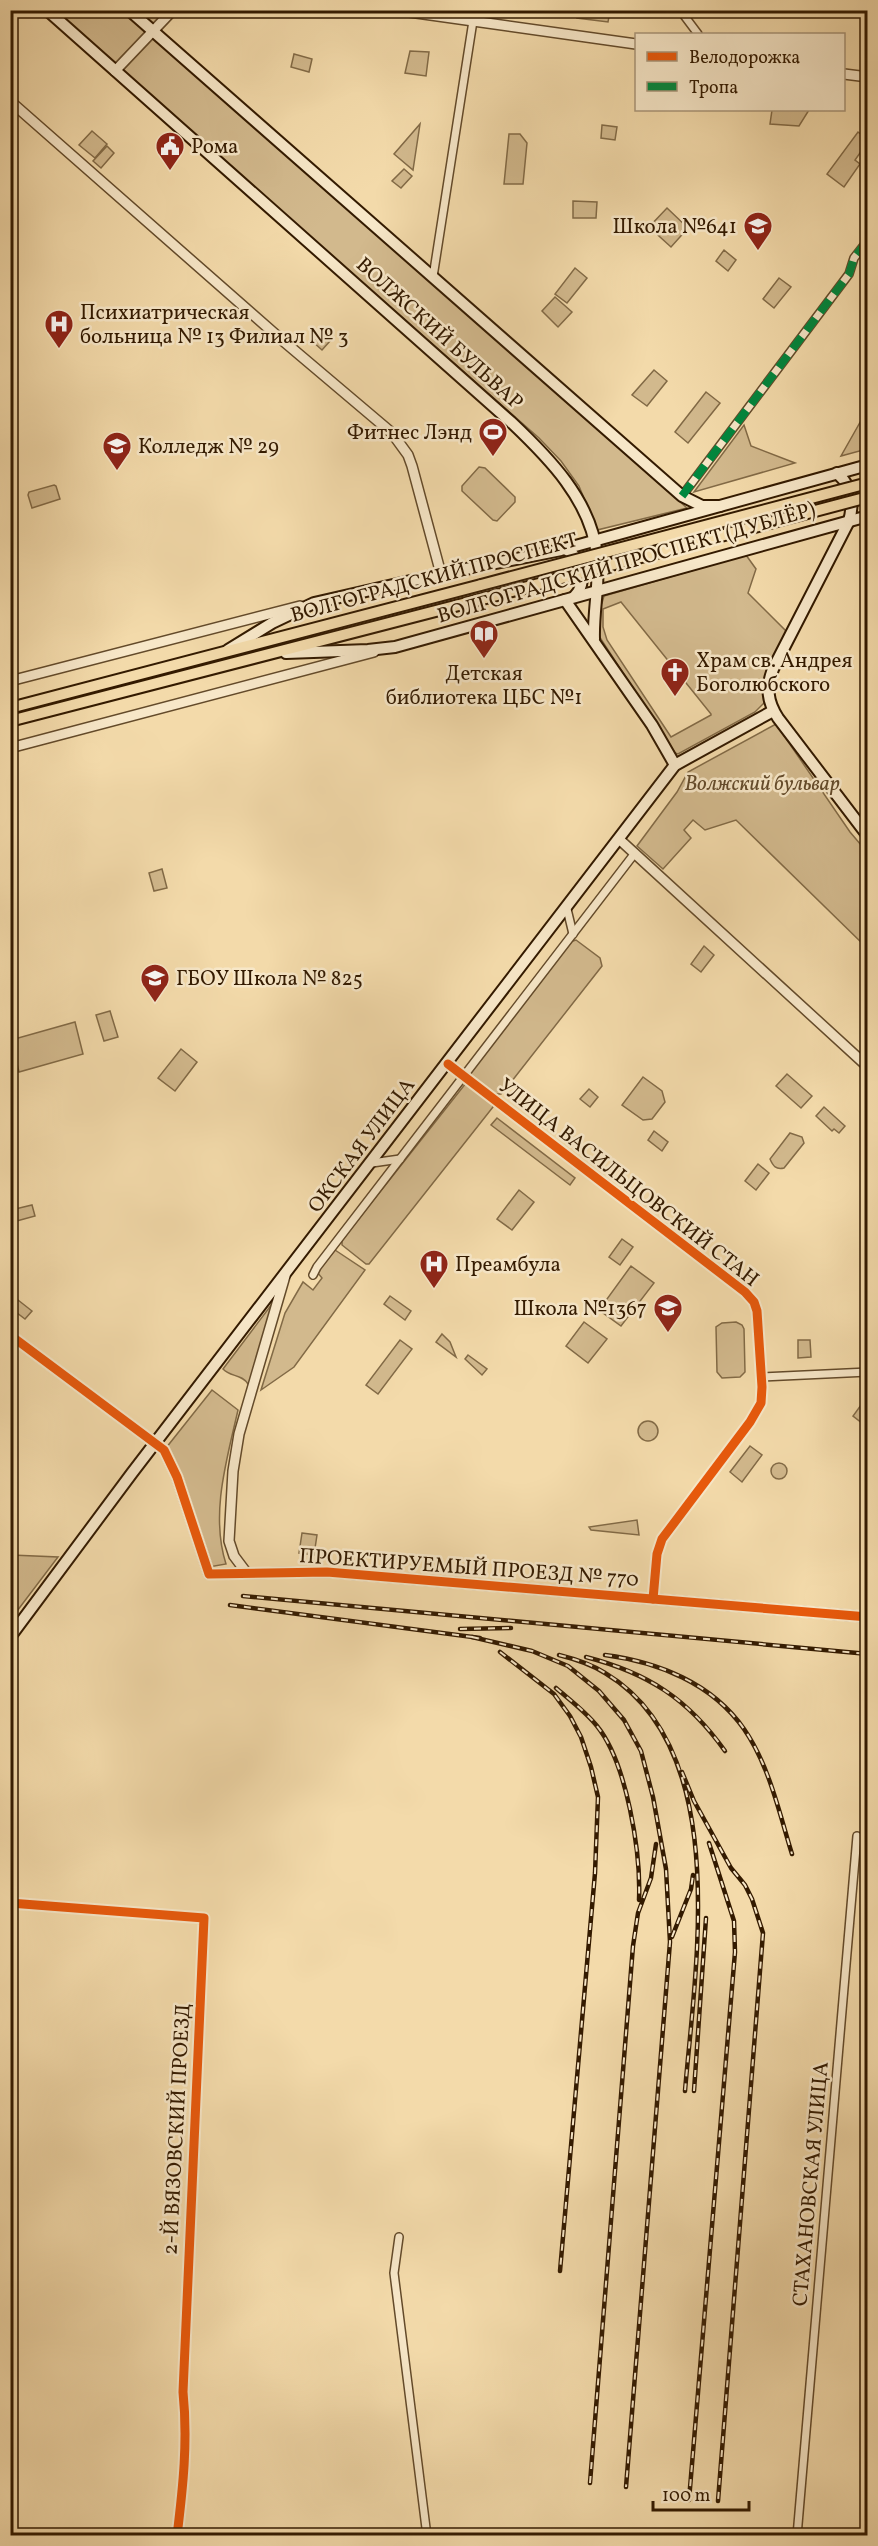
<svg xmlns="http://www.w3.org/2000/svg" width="878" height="2546" font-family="Vollkorn,serif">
  <rect width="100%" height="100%" fill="#f3daaa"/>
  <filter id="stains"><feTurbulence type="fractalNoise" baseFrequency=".00333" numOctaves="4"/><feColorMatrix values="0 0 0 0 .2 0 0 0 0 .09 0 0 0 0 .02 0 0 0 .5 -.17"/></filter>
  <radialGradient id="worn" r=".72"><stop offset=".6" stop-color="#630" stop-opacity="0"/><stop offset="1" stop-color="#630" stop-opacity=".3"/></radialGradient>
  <g fill="#d2b98d" stroke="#826a46" stroke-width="1.5" fill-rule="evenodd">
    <polygon points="579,10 610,11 608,22 577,18"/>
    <polygon points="56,11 123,11 147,32 115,64"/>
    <polygon points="138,11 168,11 154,25"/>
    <polygon points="152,37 687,508 597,530 579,486 561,461 539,438 122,71"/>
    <polygon points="410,51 429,52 426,76 405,73"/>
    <polygon points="294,54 312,59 309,72 291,67"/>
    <polygon points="772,110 809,110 799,126 770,124"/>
    <polygon points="420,124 413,170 394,154"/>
    <polygon points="602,125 617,127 615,140 601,138"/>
    <polygon points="92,131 107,144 95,158 79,145"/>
    <polygon points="858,132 867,139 867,143 855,160 860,164 844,187 827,174"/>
    <polygon points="509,134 520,134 527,143 523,184 504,184"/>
    <polygon points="107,146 114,153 101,168 93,161"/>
    <polygon points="404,169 412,176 401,188 392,181"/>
    <polygon points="573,201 597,202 596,218 573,218"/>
    <polygon points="667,208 688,228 671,247 649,227"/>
    <polygon points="724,250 736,260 728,271 716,261"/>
    <polygon points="575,268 587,278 567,303 555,294"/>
    <polygon points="779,278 791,287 774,308 763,299"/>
    <polygon points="555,297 572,312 558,327 542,311"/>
    <polygon points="320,332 330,341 322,350 312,341"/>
    <polygon points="654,370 667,381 647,406 632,395"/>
    <polygon points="706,392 720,403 688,443 675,432"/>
    <polygon points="867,410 867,449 841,456"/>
    <polygon points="744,425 751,446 795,463 694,492"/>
    <polygon points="479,467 485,468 515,497 515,502 497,521 493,520 462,491 462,486"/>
    <polygon points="54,485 56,486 60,499 32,508 28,495 29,492"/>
    <path d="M746,555l10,14 -8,24 38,38 -24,51 2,21 -9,9 -77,42 -3,-1 -78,-120 2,-30h3l2,-7zM621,602l90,112v1l-40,22 -64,-97 -4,-13v-18z"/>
    <polygon points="776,724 850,832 867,852 867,948 736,820 705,830 693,820 684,830 691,838 663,869 637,846 677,792 688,772"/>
    <polygon points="162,869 167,888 154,891 149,873"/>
    <polygon points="576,940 600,958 602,966 508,1086 501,1094 495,1094 472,1078 470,1072 570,942"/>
    <polygon points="704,946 714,955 701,972 691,964"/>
    <polygon points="110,1011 118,1037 104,1041 96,1015"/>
    <polygon points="75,1022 83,1054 19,1072 11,1040"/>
    <polygon points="181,1049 197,1062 175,1091 158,1078"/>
    <polygon points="787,1074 812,1096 801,1108 776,1086"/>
    <polygon points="643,1077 662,1091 665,1102 652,1119 643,1120 622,1105"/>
    <polygon points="466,1083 493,1102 493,1107 369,1264 366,1264 342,1245 342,1240"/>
    <polygon points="589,1089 598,1097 590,1107 580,1099"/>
    <polygon points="824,1107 845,1126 839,1133 834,1129 832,1131 816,1116"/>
    <polygon points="497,1118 575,1178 570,1185 491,1125"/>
    <polygon points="654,1131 668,1142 662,1151 648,1140"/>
    <path d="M790,1133l12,4 2,6 -20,25c-8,2 -11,-2 -14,-9z"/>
    <polygon points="758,1164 769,1173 756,1190 745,1181"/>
    <polygon points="519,1190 534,1202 512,1230 497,1219"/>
    <polygon points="32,1205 35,1216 13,1222 11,1210"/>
    <polygon points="622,1239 633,1247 620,1265 609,1257"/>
    <polygon points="335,1250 365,1270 294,1367 261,1390 285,1313 303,1282 313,1290 322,1278 317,1272"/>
    <polygon points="631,1266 654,1283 621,1326 599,1310"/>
    <polygon points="390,1296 411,1311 405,1320 384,1304"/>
    <polygon points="18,1300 32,1311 25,1319 12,1309"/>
    <path d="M272,1304l2,1 -23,78 -3,1c-6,-10 -18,-7 -25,-15z"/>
    <polygon points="584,1322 607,1339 588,1363 566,1346"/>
    <polygon points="736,1322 742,1325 744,1329 745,1372 740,1377 722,1378 717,1372 716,1327 722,1323"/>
    <polygon points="442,1334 450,1342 456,1357 436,1342"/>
    <polygon points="400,1340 412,1349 378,1394 366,1385"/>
    <polygon points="798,1340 810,1340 811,1357 798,1358"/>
    <polygon points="468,1355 487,1369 482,1375 465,1359"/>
    <path d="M212,1390l26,20c-11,49 -28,104 -12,154l-17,3 -43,-119z"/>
    <polygon points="861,1405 867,1410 867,1427 853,1416"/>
    <circle cx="648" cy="1431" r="10"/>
    <polygon points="750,1446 762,1455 742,1482 730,1472"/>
    <circle cx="779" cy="1471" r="8"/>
    <polygon points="637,1520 639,1535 591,1530 589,1527"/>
    <polygon points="302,1533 317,1535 314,1555 299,1553"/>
    <polygon points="11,1555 58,1557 11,1619 10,1555"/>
  </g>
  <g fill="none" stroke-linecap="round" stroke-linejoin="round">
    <g stroke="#634a2a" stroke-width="10">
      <g id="minor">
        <polyline points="680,10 698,34"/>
        <polyline points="433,277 473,21"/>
        <polyline points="682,496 849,274 854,258 868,240"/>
        <polyline points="567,909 573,934"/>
        <polyline points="448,1064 745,1292 754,1302 757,1311 762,1387 761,1403 750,1422 662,1539 657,1554 653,1599"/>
        <polyline points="372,1163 400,1159"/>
        <polyline points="313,1275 317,1267 635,853"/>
        <polyline points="761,1377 868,1372"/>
        <path d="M10,1903l194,15 -21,474c5,49 0,95 -6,144"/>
        <polyline points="399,2237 394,2273 427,2536"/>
        <polyline points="797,2536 857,1836"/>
      </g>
    </g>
    <g stroke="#634a2a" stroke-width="12">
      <g id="tertiary">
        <polyline points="395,10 636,44"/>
        <polyline points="115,71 173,10"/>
        <polyline points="844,74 868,77"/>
        <polyline points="10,101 275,334 392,433 408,455 412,466 441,574"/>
        <polyline points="10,681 300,606"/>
        <polyline points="10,748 374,652"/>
        <polyline points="620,840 868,1067"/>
        <polyline points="10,1335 164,1450 177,1477 209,1574 327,1572 868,1617"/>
        <polyline points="246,1572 234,1556 229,1541 233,1471 239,1434 285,1276"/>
      </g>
    </g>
    <g stroke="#331a00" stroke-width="14">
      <g id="secondary">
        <path d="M47,10l464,412c37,35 81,79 86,134 3,27 -4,55 -3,83"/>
        <polyline points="129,10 682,496 702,506 720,506"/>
        <path d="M837,473c15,13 17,30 12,48l-76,148c-7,19 -6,32 5,49l90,118"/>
        <polyline points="868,474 868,490"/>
        <path d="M565,549c18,8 23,34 9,48"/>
        <polyline points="565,600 652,725 675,765"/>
        <polyline points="228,650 272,623 314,603 441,574 561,550 868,465"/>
        <polyline points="286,653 368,650 395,647 868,516"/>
        <polyline points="10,1637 132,1473 675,765 773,711"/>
      </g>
    </g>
    <g stroke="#331a00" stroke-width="14">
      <g id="primary">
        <polyline points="10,708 481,585"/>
        <polyline points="10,721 486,598"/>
      </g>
    </g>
    <use href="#minor" stroke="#f7e7c8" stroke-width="7"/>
    <use href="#tertiary" stroke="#f7e7c8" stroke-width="9"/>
    <use href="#secondary" stroke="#f7e7c8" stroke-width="10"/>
    <use href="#primary" stroke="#f3daaa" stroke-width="10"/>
    <g stroke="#331a00" stroke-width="4.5">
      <g id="rail">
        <polyline points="243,1596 868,1654"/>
        <polyline points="230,1605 480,1638"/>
        <polyline points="460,1629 511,1628"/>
        <polyline points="472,1637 532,1651 568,1666 599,1691 624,1720 641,1751 653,1797 666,1869 670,1942 626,2487"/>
        <polyline points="500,1652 554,1694 570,1716 581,1737 591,1767 598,1797 595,1873 560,2271"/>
        <path d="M559,1655c16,4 32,9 46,18 128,76 90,295 80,418"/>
        <path d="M605,1655c53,7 107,28 139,74 25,36 35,83 48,125"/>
        <path d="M586,1657c62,16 102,42 139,94"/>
        <path d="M556,1688c14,12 30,24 41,38 30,37 44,127 42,174"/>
        <polyline points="682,1772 694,1801 731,1868 745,1885 752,1899 763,1933 718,2501"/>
        <polyline points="672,1937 691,1889 693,1875"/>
        <polyline points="694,2091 706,1918"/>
        <polyline points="590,2483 633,1946 638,1913 651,1878 656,1844"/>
        <polyline points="689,2500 735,1952 734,1921 709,1843"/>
      </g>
    </g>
    <use href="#rail" stroke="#f7e7c8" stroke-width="2" stroke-dasharray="7" stroke-linecap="butt"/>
    <g stroke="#331a00" stroke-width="14" stroke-linecap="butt">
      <g id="primary-bridge">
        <polyline points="481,585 868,483"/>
        <polyline points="486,598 868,497"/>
      </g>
    </g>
    <use href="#primary-bridge" stroke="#f3daaa" stroke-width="10"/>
    <polyline stroke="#00873e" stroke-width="8" stroke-dasharray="15 8" stroke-linecap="butt" points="682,496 849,274 854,258 868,240"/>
    <g stroke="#f7e7c8" stroke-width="13">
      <g id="cycleway">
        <polyline points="448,1064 745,1292 754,1302 757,1311 762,1387 761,1403 750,1422 662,1539 657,1554 653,1599"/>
        <polyline points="10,1335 164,1450 177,1477 209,1574 327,1572 868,1617"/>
        <path d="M10,1903l194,15 -21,474c5,49 0,95 -6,144"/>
      </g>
    </g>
    <use href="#cycleway" stroke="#e8590c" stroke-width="9"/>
  </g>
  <defs>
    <g id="civic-pin" transform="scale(1.5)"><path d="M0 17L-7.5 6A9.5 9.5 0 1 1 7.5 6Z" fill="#8f2418" stroke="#f7e7c8"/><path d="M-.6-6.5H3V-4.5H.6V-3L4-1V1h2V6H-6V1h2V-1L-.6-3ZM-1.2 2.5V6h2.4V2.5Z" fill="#fff"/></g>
    <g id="school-pin" transform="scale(1.5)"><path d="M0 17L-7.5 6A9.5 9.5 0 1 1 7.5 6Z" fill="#8f2418" stroke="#f7e7c8"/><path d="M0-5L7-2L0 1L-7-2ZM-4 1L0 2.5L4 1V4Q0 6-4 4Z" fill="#fff"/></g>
    <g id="hospital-pin" transform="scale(1.5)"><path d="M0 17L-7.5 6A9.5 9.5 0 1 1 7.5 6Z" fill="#8f2418" stroke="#f7e7c8"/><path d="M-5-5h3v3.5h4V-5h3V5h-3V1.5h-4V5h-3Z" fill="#fff"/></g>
    <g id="stadium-pin" transform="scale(1.5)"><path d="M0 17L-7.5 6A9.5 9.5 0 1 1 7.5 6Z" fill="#8f2418" stroke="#f7e7c8"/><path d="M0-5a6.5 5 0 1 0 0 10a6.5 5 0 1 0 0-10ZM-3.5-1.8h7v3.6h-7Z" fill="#fff"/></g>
    <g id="university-pin" transform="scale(1.5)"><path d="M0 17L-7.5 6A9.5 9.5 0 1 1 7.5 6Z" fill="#8f2418" stroke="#f7e7c8"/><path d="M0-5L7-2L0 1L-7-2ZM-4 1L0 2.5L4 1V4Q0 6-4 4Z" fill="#fff"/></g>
    <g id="library-pin" transform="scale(1.5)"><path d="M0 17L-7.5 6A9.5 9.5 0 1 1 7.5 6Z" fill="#8f2418" stroke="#f7e7c8"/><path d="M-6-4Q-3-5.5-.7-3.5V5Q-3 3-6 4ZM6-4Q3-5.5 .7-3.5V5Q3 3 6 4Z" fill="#fff"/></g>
    <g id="church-pin" transform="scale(1.5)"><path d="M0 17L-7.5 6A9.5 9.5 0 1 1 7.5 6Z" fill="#8f2418" stroke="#f7e7c8"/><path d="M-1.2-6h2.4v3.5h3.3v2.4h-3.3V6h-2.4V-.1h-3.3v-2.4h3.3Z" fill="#fff"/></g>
  </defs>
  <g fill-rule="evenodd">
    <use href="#civic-pin" x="170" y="146"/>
    <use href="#school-pin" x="758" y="226"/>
    <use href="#hospital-pin" x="59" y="324"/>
    <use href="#stadium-pin" x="493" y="432"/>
    <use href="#university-pin" x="117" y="446"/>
    <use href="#library-pin" x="484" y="634"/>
    <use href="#church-pin" x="675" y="672"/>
    <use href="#school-pin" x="155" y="978"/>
    <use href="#hospital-pin" x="434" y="1264"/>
    <use href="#school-pin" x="668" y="1308"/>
  </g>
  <g text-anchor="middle" stroke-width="5" stroke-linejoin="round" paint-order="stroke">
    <g font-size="21" fill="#331a00" stroke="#f7e7c8" text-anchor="start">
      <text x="191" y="153">Рома</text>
      <text x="737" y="233" text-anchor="end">Школа №641</text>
      <text x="80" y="319">Психиатрическая<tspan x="80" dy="24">больница № 13 Филиал № 3</tspan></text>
      <text x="472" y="439" text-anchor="end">Фитнес Лэнд</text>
      <text x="138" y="453">Колледж № 29</text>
      <text x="696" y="667">Храм св. Андрея<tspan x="696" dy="24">Боголюбского</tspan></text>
      <text x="484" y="680" text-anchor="middle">Детская<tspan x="484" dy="24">библиотека ЦБС №1</tspan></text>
      <text x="176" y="985">ГБОУ Школа № 825</text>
      <text x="455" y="1271">Преамбула</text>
      <text x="647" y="1315" text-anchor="end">Школа №1367</text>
    </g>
    <g font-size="21" fill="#331a00" stroke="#f7e7c8">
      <text transform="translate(440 333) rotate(42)" y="7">ВОЛЖСКИЙ БУЛЬВАР</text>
      <text transform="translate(626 562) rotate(-16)" y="7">ВОЛГОГРАДСКИЙ ПРОСПЕКТ (ДУБЛЁР)</text>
      <text transform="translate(434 577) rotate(-15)" y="7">ВОЛГОГРАДСКИЙ ПРОСПЕКТ</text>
      <text transform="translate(361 1145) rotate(-53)" y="7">ОКСКАЯ УЛИЦА</text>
      <text transform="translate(629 1182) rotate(38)" y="7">УЛИЦА ВАСИЛЬЦОВСКИЙ СТАН</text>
      <text transform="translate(469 1567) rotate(4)" y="7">ПРОЕКТИРУЕМЫЙ ПРОЕЗД № 770</text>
      <text transform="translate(176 2129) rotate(-87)" y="7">2-Й ВЯЗОВСКИЙ ПРОЕЗД</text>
      <text transform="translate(810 2184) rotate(-85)" y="7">СТАХАНОВСКАЯ УЛИЦА</text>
    </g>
    <g font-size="21" font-style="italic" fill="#634a2a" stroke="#f7e7c8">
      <text x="762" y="790">Волжский бульвар</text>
    </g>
  </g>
  <rect width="878" height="2546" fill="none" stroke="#f3daaa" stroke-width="36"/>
  <rect x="12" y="12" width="854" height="2522" fill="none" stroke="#331a00" stroke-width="3"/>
  <rect x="18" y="18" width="842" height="2510" fill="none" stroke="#331a00" stroke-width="1.5"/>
  <rect x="635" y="33" width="210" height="78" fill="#f7e7c8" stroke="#a99578" stroke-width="1.5"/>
  <rect x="647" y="52" width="30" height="9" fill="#e8590c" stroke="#a99578" stroke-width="1.5"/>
  <text x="689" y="63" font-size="18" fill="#331a00">Велодорожка</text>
  <rect x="647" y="82" width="30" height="9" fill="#00873e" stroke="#a99578" stroke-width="1.5"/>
  <text x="689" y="93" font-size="18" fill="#331a00">Тропа</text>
  <path d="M653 2501v9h96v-9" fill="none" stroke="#331a00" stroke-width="3"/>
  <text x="662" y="2501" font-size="18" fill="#331a00" stroke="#f7e7c8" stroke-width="4.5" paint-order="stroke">100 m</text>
  <rect width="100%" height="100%" filter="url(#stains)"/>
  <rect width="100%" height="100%" fill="url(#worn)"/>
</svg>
